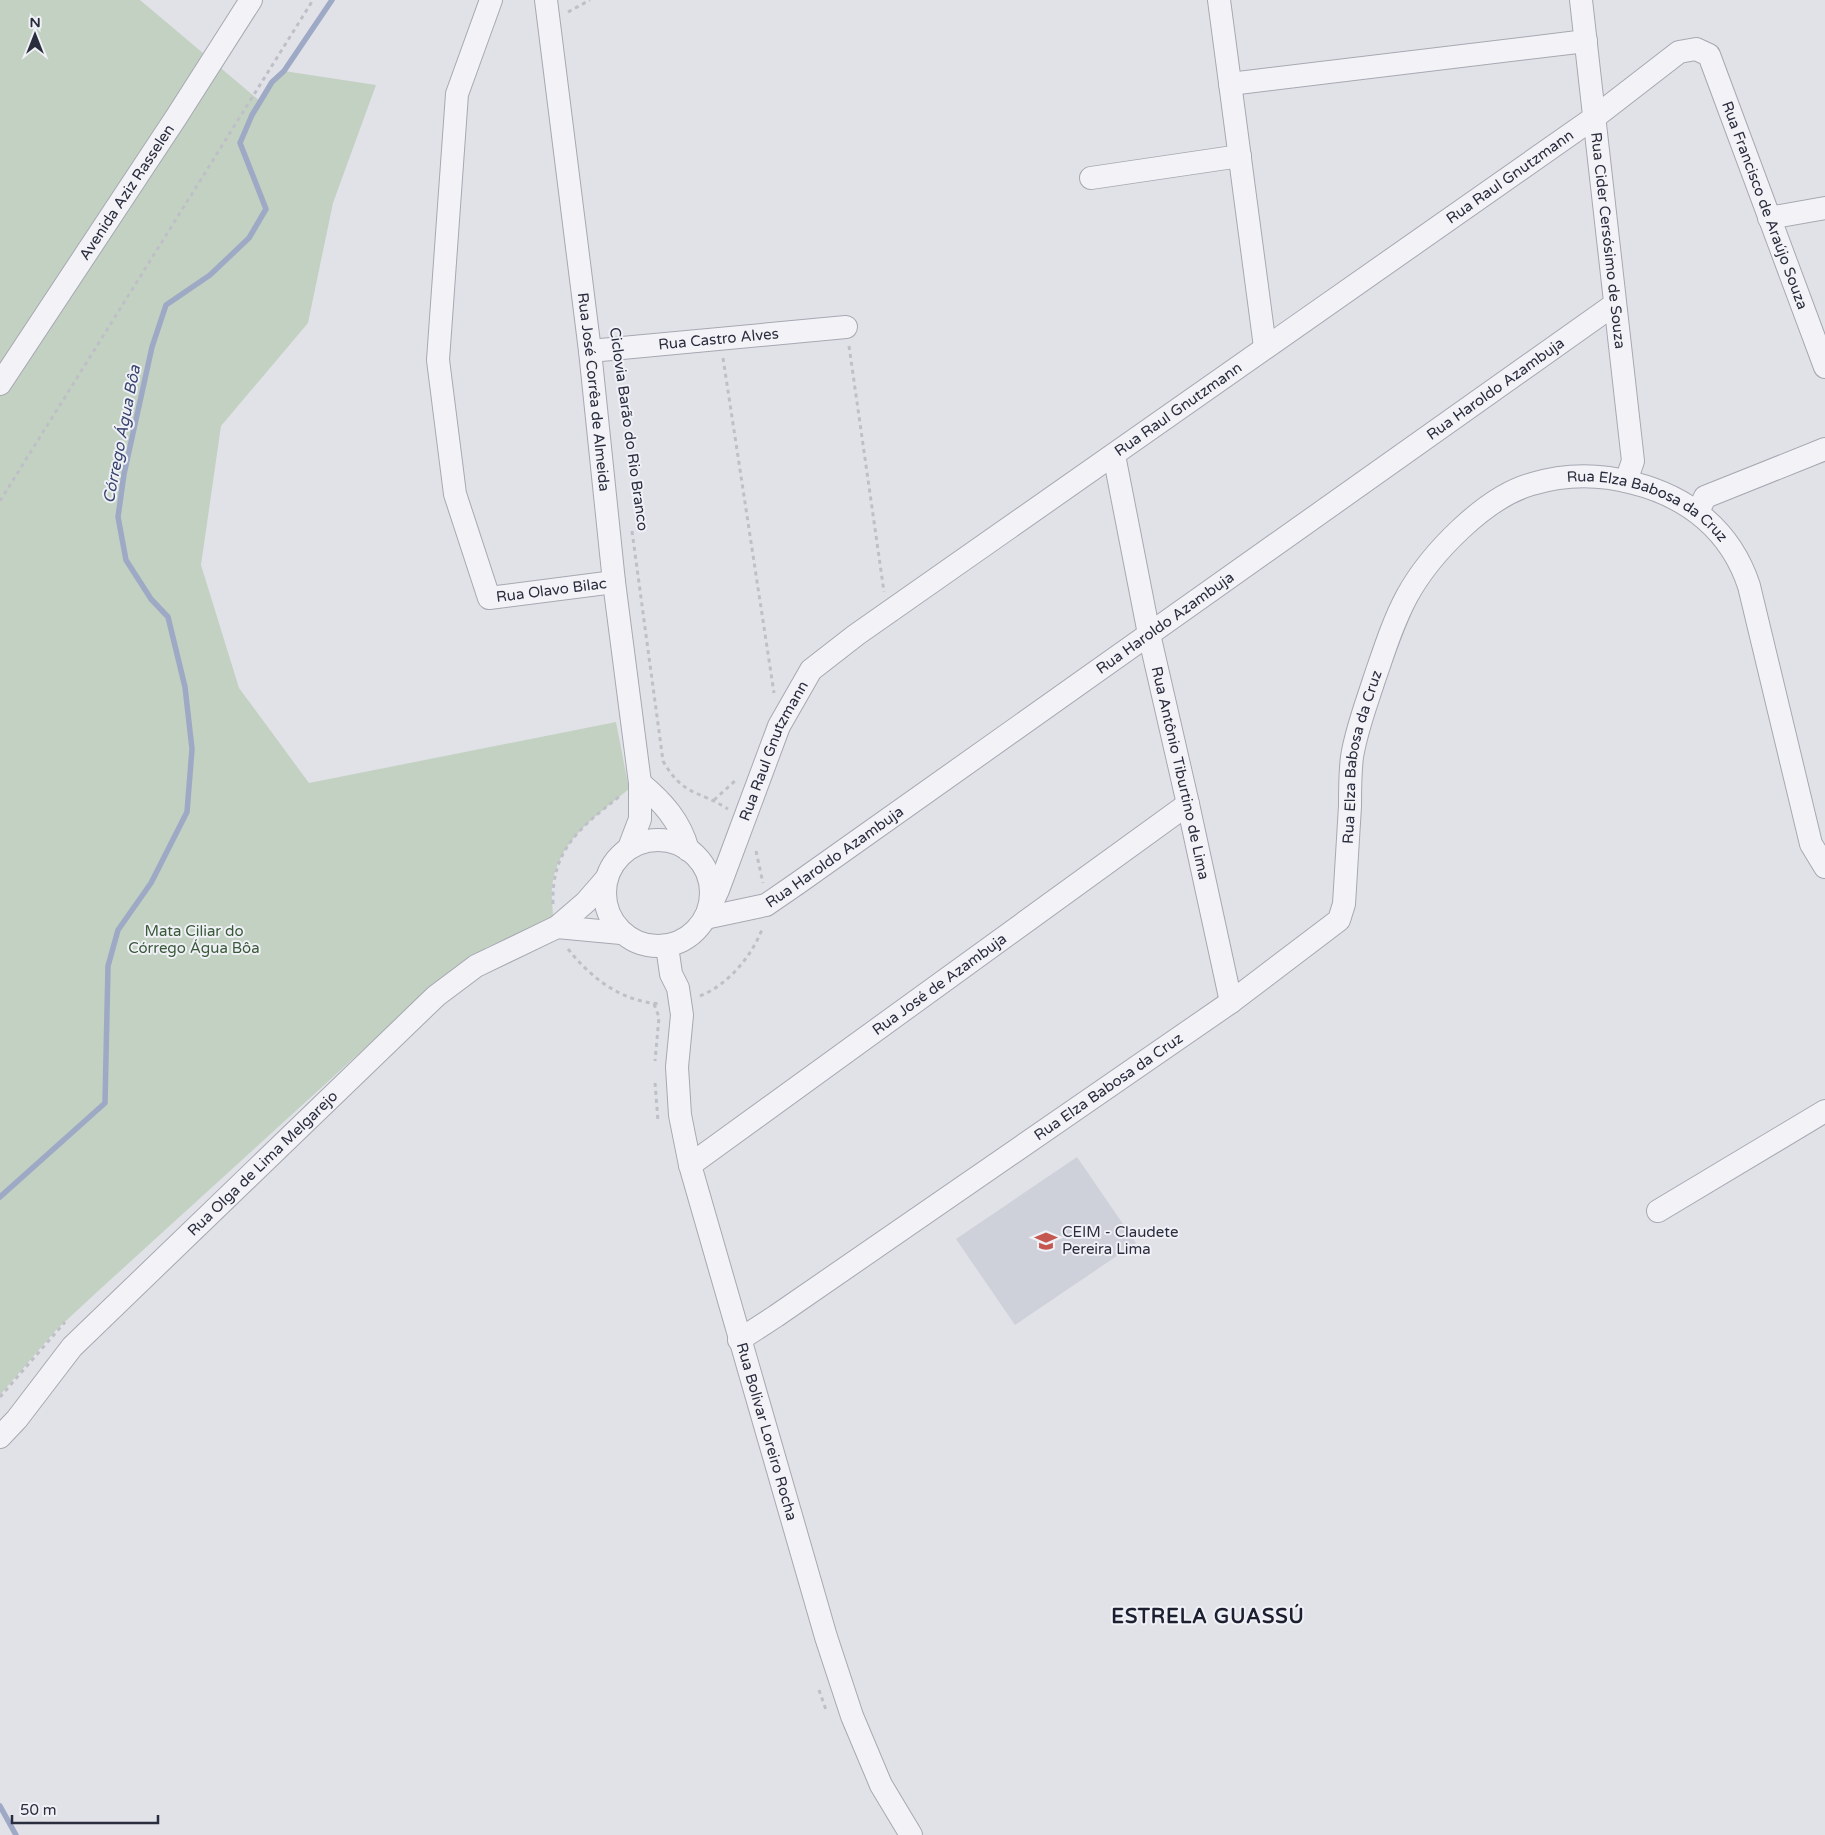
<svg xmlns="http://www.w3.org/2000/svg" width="1825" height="1835" font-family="'Varela Round',sans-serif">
  <rect width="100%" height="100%" fill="#e1e2e8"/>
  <polygon fill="#cfd1da" points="1077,1157 1136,1243 1015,1325 956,1239"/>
  <path fill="#c3d1c2" d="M0,0h140l120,101 24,-30 92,14 -43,118 -25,120 -87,103 -20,139 38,123 70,95 307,-61 13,67c-33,27 -72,52 -77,98 -1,10 1,21 1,31l-66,29 -53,38 -337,307 -41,38 -56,65z"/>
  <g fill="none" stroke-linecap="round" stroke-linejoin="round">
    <g stroke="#9ea9c5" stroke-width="5.5">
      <polyline points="0,1197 105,1103 108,966 118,930 151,883 187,812 192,749 185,687 168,617 151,599 126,560 118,517 124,474 152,347 166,305 210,275 249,238 266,209 240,143 252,115 272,82 284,71 332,0"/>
      <polyline points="0,1806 16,1835"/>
    </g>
    <g stroke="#a6a8b2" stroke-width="24">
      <g id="minor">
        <path id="s1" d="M491,0l-34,94 -19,266 17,134 34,104 125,-16"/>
        <path id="s2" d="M546,0l44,351 24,231 26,201v36l-11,29"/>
        <polyline points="1219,0 1265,347"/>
        <path id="s3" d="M1581,0l52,461 -7,20"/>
        <polyline points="1230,84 1586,41"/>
        <polyline points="1091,178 1240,156"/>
        <polyline points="1769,218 1825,208"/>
        <path id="s4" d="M590,351l256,-24"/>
        <path id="s5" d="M0,384l177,-268 74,-116"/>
        <path id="s6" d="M1114,455l35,179 39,170 43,198"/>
        <polyline points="1698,512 1705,497 1825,449"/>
        <path d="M640,783c23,19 40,38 48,67"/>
        <circle cx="658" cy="893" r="53"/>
        <path id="s7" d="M709,909l9,-19 61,-164 32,-56 45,-35 739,-518 84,-65 17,-3 13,6 116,312"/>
        <path id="s8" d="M705,918l61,-13 32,-22 817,-579"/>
        <polyline points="557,927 621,933"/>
        <path id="s9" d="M667,946l4,28 7,14 4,27 -5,52 3,48 10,50 136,472 26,79 29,69 30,50"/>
        <path id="s10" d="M690,1165l498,-361"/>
        <polyline points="1658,1211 1825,1111"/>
        <path id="s11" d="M739,1340l37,-24 455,-314 108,-82 5,-16c2,-32 4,-65 6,-98 0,-16 0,-33 2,-49 4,-26 14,-52 22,-77 10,-29 19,-58 33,-84 23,-42 78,-99 125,-112 33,-10 68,-10 101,-1 56,14 98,48 116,103l62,258 14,23"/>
        <path id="s12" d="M0,1437l17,-18 55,-72 364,-351 40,-30 81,-39 29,-25 20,-23"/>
      </g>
    </g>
    <g stroke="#bfc0c7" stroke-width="3" stroke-dasharray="4 4" stroke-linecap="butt">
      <polyline points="568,12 590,0"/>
      <polyline points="849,346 884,592"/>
      <polyline points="723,358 774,693"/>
      <polyline points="0,501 313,0"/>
      <path d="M632,531l31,230c20,35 35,29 65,48"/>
      <polyline points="714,800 736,780"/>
      <polyline points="756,851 763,883"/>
      <path d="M553,904c-2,-55 28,-77 67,-108"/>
      <path d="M568,949c24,30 53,52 92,55"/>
      <path d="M700,996c29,-12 52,-40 63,-69"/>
      <polyline points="654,1004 659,1017 655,1061"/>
      <polyline points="655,1083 658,1121"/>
      <polyline points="0,1397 65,1322"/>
      <polyline points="819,1690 826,1710"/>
    </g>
    <use href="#minor" stroke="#f3f3f7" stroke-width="22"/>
  </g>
  <defs>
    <g id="school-bare" transform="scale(1.725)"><path d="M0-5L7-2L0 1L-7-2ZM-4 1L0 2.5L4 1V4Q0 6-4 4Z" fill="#c4574f" stroke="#f0f1f6" stroke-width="2.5" paint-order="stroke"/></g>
  </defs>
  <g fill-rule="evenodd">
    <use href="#school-bare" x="1046" y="1241"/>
  </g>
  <g text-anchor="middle" stroke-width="4" stroke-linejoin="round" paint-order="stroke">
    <g font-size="15" fill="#2a2d3e" stroke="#f0f1f6">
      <text dy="5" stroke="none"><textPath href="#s7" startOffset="1116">Rua Raul Gnutzmann</textPath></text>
      <text dy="5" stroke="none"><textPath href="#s5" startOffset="230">Avenida Aziz Rasselen</textPath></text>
      <text dy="5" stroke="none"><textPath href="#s7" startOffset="1518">Rua Francisco de Araújo Souza</textPath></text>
      <text dy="5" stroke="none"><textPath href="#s3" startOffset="242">Rua Cider Cersósimo de Souza</textPath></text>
      <text dy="5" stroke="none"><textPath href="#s4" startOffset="129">Rua Castro Alves</textPath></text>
      <text dy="5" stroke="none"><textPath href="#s8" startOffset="956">Rua Haroldo Azambuja</textPath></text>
      <text dy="5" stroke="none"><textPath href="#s2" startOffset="395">Rua José Corrêa de Almeida</textPath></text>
      <text dy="5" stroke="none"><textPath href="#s7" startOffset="711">Rua Raul Gnutzmann</textPath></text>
      <text transform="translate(629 429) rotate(82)" y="5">Ciclovia Barão do Rio Branco</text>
      <text dy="5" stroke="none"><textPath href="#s11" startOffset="1362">Rua Elza Babosa da Cruz</textPath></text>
      <text dy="5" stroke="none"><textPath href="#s1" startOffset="674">Rua Olavo Bilac</textPath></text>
      <text dy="5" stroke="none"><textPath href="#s8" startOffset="551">Rua Haroldo Azambuja</textPath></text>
      <text dy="5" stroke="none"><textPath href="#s7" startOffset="171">Rua Raul Gnutzmann</textPath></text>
      <text dy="5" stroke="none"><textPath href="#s11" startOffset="898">Rua Elza Babosa da Cruz</textPath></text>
      <text dy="5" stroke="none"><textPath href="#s6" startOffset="325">Rua Antônio Tiburtino de Lima</textPath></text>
      <text dy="5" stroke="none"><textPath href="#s8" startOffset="146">Rua Haroldo Azambuja</textPath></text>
      <text dy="5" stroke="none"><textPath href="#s10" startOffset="308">Rua José de Azambuja</textPath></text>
      <text dy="5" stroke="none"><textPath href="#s11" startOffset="448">Rua Elza Babosa da Cruz</textPath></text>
      <text dy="5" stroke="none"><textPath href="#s12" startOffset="380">Rua Olga de Lima Melgarejo</textPath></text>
      <text dy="5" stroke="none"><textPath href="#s9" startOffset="500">Rua Bolivar Loreiro Rocha</textPath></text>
    </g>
    <g font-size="15" fill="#395939" stroke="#f0f1f6">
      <text x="194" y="936">Mata Ciliar do<tspan x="194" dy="17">Córrego Água Bôa</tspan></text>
    </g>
    <g font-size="15" fill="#2a2d3e" stroke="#f0f1f6" text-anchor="start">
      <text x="1062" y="1237">CEIM - Claudete<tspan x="1062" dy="17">Pereira Lima</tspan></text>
    </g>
    <g font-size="16" font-style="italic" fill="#38456f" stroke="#f0f1f6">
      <text transform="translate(121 434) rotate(-79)" y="6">Córrego Água Bôa</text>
    </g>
    <g font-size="20" font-weight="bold" letter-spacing="1" fill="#1c1f2f" stroke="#f0f1f6">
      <text x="1208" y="1623">ESTRELA GUASSÚ</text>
    </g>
  </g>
  <g transform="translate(35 35)" stroke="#f0f1f6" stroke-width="4" paint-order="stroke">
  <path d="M0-4L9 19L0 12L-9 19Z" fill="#2a2d3e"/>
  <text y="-8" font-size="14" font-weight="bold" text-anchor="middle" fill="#2a2d3e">N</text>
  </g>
  <path d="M12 1815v8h146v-8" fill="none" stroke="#2a2d3e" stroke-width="2.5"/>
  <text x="20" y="1815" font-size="15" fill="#2a2d3e" stroke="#f0f1f6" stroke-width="4" paint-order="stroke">50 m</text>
</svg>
